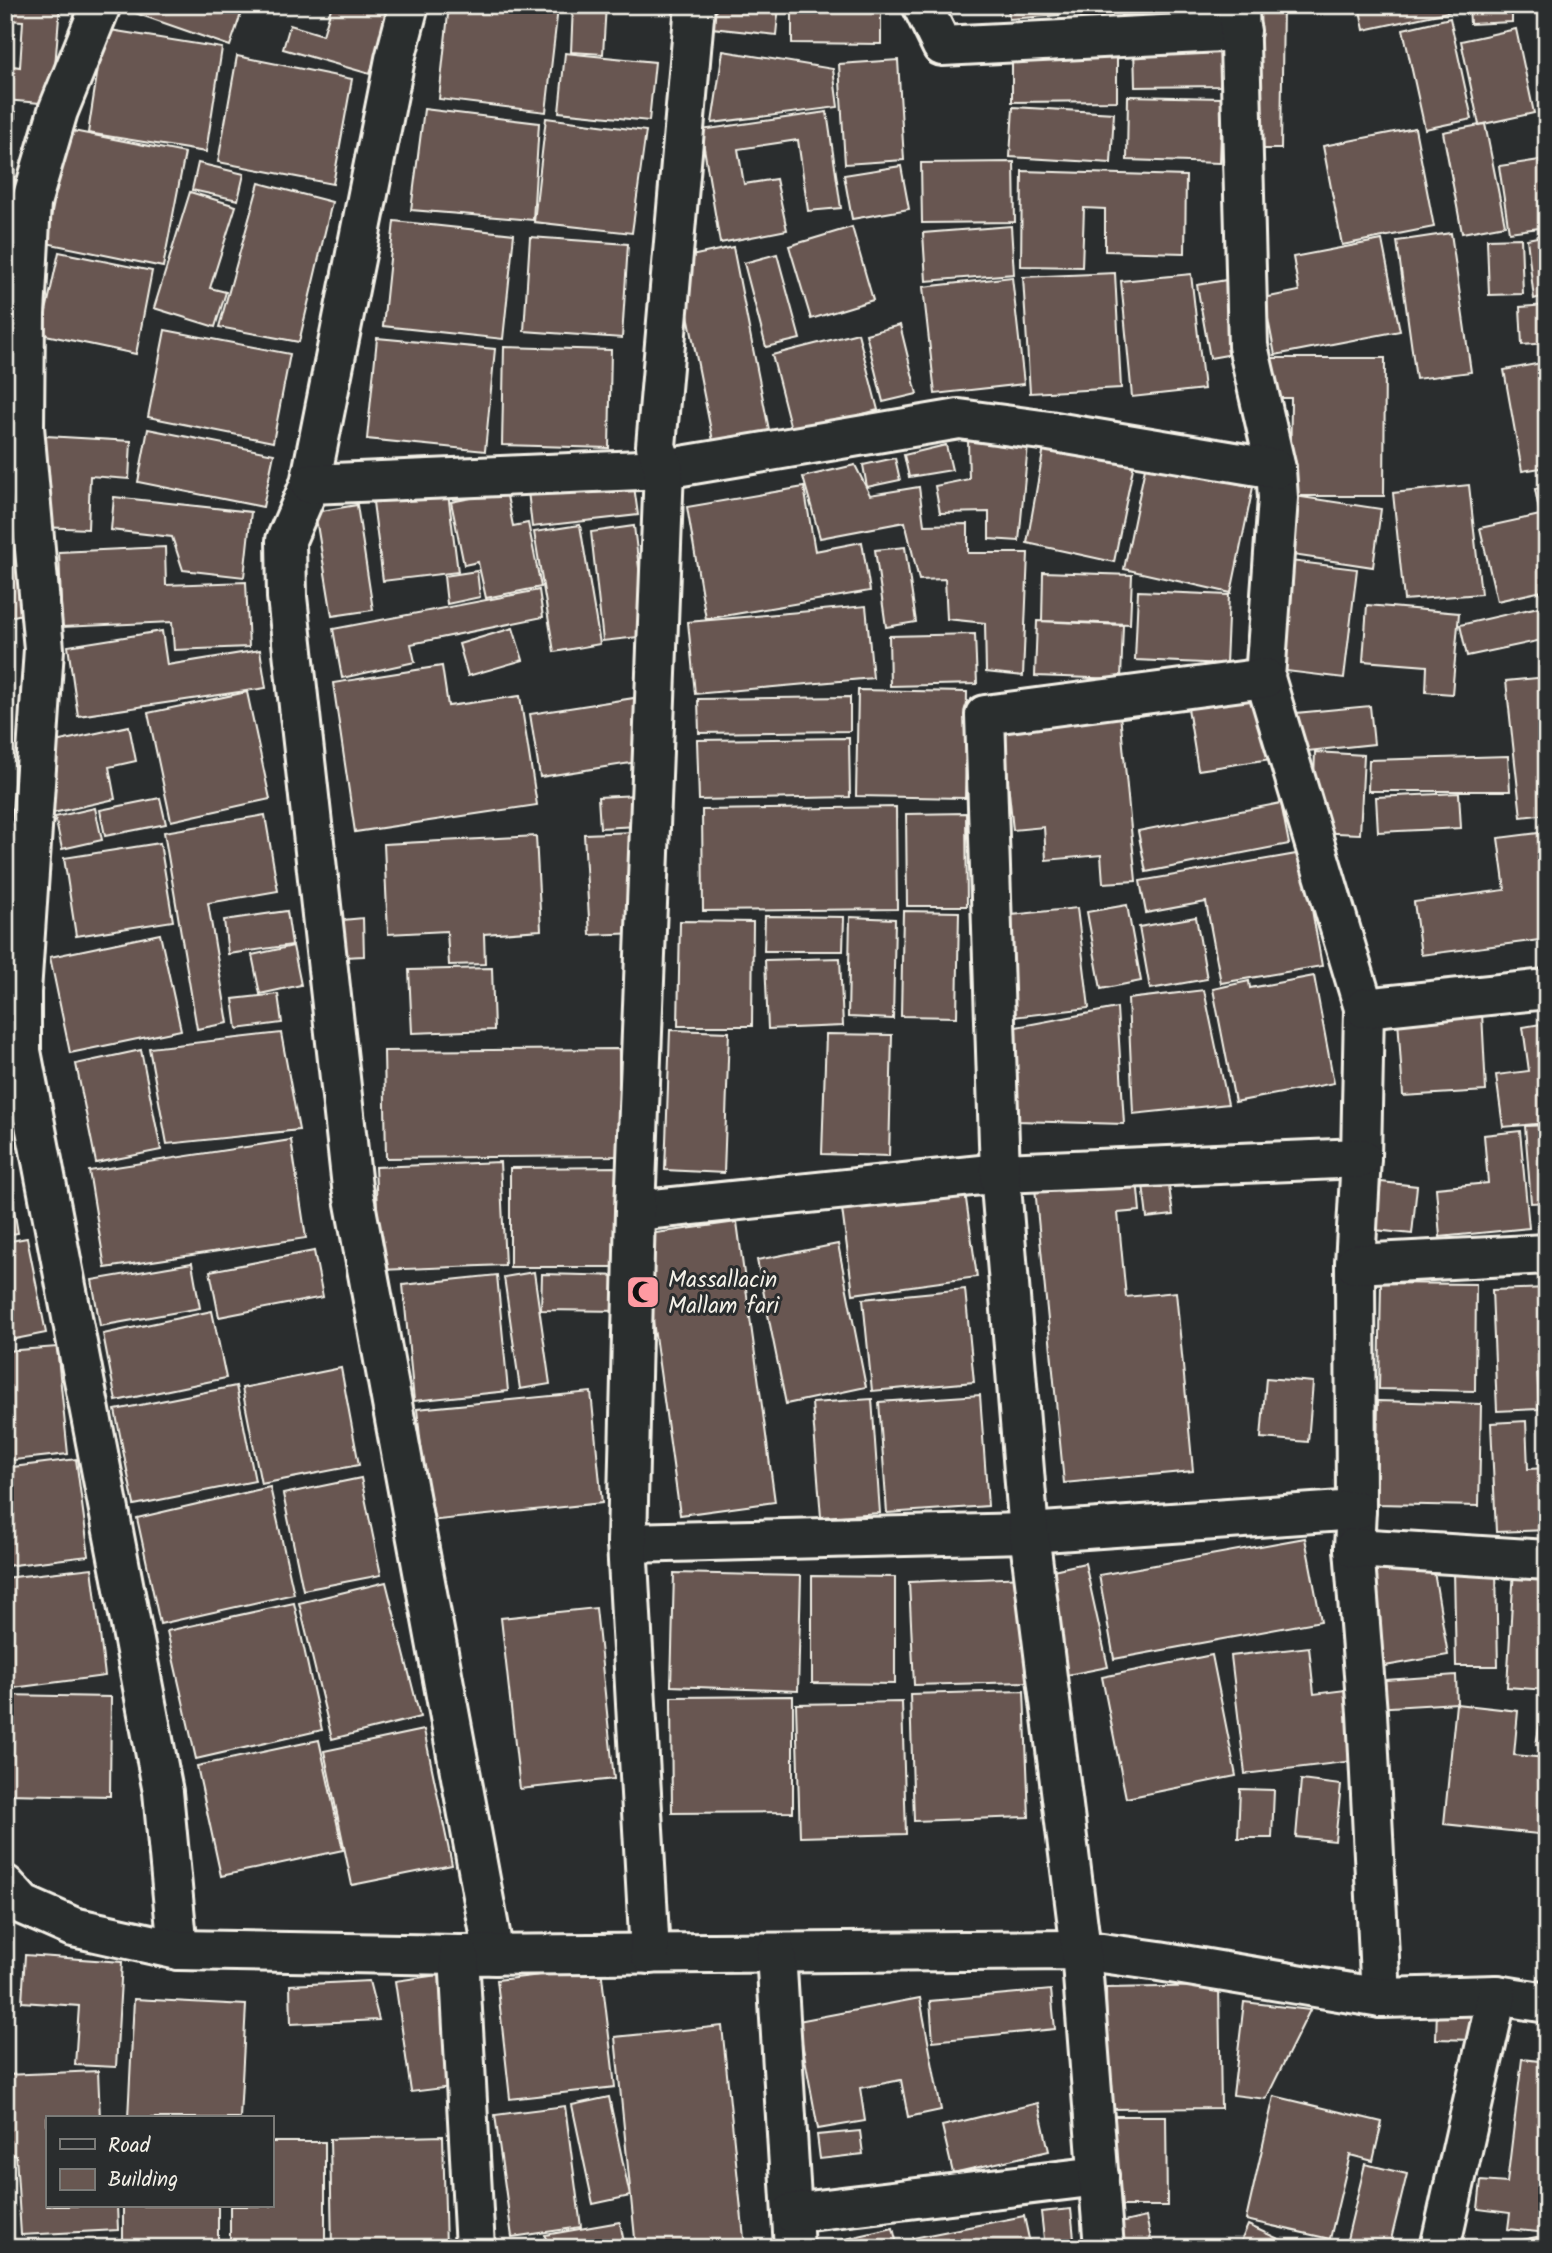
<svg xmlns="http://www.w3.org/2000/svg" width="1552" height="2253" font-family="Kalam,sans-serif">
  <rect width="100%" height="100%" fill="#2a2d2e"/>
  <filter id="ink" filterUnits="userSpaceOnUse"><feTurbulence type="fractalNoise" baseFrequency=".0143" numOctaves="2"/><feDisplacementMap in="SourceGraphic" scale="14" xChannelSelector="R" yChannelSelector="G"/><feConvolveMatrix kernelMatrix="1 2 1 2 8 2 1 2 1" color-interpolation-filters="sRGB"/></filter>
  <g filter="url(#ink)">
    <g fill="#685751" stroke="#f4f1e8" stroke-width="2">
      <polygon points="5,5 60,5 52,104 5,100 5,65 20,67 23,21 5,20"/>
      <polygon points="118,5 244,5 230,46 118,7"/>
      <polygon points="332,5 390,5 370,74 283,49 290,25 323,35"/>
      <polygon points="449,5 537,5 558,8 546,112 439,99"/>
      <polygon points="573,5 606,5 603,54 571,52"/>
      <polygon points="649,5 686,5 685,14 648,9"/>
      <polygon points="715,5 779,5 776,35 712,28"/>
      <polygon points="792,5 881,5 881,44 792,43"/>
      <polygon points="1008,5 1058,5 1059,15 1009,19"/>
      <polygon points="1064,5 1111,5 1112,23 1065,13"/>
      <polygon points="1121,5 1223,5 1223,16 1121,15"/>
      <polygon points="1252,5 1283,5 1281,149 1250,149"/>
      <polygon points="1359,5 1456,5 1457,10 1364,30"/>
      <polygon points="1469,5 1512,5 1512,22 1470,24"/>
      <polygon points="1450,18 1472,119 1425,129 1403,29"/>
      <polygon points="104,29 222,48 206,152 88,133"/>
      <polygon points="1516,29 1534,113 1479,125 1461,41"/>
      <polygon points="1134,46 1220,46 1220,86 1135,87"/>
      <polygon points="1012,49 1117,49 1117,101 1012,102"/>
      <polygon points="723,51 833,69 838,107 712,123"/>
      <polygon points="565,53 655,62 649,121 559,112"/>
      <polygon points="237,56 352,79 333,184 218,162"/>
      <polygon points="898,60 904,160 845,164 839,64"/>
      <polygon points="1128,96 1222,98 1220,163 1127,160"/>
      <polygon points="1013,107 1114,113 1111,163 1010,157"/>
      <polygon points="424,109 539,123 533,220 411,210"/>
      <polygon points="5,112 15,112 14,209 5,209"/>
      <polygon points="827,112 841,208 808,211 798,140 738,149 744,184 776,179 787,230 720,243 701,130"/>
      <polygon points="546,118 646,131 632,233 534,222"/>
      <polygon points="1485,124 1505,225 1462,233 1443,132"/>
      <polygon points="1415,128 1434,227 1342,245 1323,146"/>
      <polygon points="68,130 185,153 163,267 46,243"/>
      <polygon points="1547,159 1547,227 1509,232 1499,166"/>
      <polygon points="1014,162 1015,222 922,223 921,163"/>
      <polygon points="198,163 244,174 238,200 192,190"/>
      <polygon points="901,166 909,209 852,219 844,175"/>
      <polygon points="1022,171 1186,176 1185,253 1105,251 1105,209 1084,208 1082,267 1021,266"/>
      <polygon points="259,183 332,202 299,342 219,327"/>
      <polygon points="190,192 236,206 210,288 226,292 215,327 154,308"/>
      <polygon points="394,221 514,234 503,339 383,326"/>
      <polygon points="1011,226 1014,274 926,281 923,233"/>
      <polygon points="852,227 873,300 811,319 789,246"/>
      <polygon points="1451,233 1471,372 1416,379 1397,241"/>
      <polygon points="1547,235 1547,295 1534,299 1527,239"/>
      <polygon points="530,237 628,244 622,338 524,331"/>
      <polygon points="1521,238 1523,294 1489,295 1487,239"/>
      <polygon points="1382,240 1400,331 1275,355 1264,298 1299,291 1293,257"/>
      <polygon points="733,247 770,435 714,446 677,259"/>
      <polygon points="59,252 152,271 136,354 41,334"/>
      <polygon points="777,254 800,339 766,347 744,263"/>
      <polygon points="1115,273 1121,388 1030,393 1023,277"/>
      <polygon points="1191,274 1204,389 1132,397 1121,281"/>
      <polygon points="1012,277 1024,384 935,394 923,287"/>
      <polygon points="1232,279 1244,352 1210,358 1197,285"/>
      <polygon points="1547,305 1547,343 1522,345 1520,307"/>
      <polygon points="900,325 917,394 883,402 866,334"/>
      <polygon points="165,330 290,354 273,442 148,417"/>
      <polygon points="858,333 878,410 792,433 772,355"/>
      <polygon points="377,338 495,349 485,451 367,439"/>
      <polygon points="504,347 611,350 609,448 502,445"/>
      <polygon points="1266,358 1385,358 1384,496 1290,496 1291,398 1266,398"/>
      <polygon points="1547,362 1547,467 1522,471 1504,370"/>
      <polygon points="148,429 274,454 263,507 138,482"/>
      <polygon points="46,436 131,441 129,479 90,476 88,529 42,527"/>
      <polygon points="968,440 1028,445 1019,541 989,539 989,512 940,513 935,486 969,479"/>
      <polygon points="946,445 952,470 909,477 904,455"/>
      <polygon points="1044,447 1134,463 1114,562 1027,543"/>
      <polygon points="895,458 900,480 867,487 863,465"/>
      <polygon points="1146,463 1253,487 1231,593 1124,569"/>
      <polygon points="855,465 870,495 919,487 924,525 968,524 968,553 1028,553 1023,676 986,672 985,623 947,619 945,579 919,580 905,522 820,538 803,477"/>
      <polygon points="633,479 638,515 532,527 528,491"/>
      <polygon points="1469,485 1481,594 1404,600 1393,493"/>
      <polygon points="804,487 815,551 862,542 870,591 706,619 687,507"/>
      <polygon points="1547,487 1547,590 1497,601 1480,528 1540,515 1535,489"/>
      <polygon points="506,491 513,526 528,523 541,587 486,598 478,562 464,565 451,502"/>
      <polygon points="448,493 458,572 383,581 373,502"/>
      <polygon points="1295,496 1381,509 1373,567 1286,554"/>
      <polygon points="114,497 251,512 244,577 183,570 172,537 111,530"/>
      <polygon points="357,505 373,610 332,616 315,512"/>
      <polygon points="11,512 17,538 5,540 5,513"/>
      <polygon points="580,525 600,644 554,652 534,532"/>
      <polygon points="634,526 647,636 603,641 591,532"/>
      <polygon points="13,546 27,613 5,618 5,548"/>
      <polygon points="165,547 166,585 246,582 249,647 174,650 172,622 62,627 59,552"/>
      <polygon points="905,547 916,622 886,627 875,550"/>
      <polygon points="1282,560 1357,569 1344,678 1269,669"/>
      <polygon points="477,571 480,597 447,604 444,576"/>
      <polygon points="1043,572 1132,575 1130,624 1042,621"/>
      <polygon points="539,590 543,617 411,644 415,662 342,678 333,629"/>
      <polygon points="1138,591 1229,595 1226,664 1135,660"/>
      <polygon points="1367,605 1459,613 1452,694 1426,692 1427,666 1363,661"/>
      <polygon points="1547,605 1547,639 1467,656 1460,625"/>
      <polygon points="866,606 873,678 695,694 688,622"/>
      <polygon points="1037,621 1123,625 1121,679 1035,676"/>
      <polygon points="513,628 523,660 468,676 459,644"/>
      <polygon points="162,631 167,665 260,650 266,688 78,716 68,646"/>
      <polygon points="975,634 977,684 890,686 889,636"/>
      <polygon points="5,642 13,736 5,736"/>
      <polygon points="442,666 448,706 520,696 537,805 355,832 333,683"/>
      <polygon points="1547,677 1547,814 1521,817 1506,681"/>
      <polygon points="858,690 967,692 965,798 856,796"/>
      <polygon points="247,692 270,799 171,821 148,713"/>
      <polygon points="850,697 850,731 699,733 698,699"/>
      <polygon points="1262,697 1271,759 1198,770 1188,708"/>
      <polygon points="634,698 644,761 540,777 530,714"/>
      <polygon points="1370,706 1374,744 1289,753 1285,714"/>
      <polygon points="1120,714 1136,881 1103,883 1101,855 1046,860 1044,827 1013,830 1002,725"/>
      <polygon points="129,726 136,761 109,767 115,799 53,813 37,746"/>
      <polygon points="849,738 850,797 699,800 697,740"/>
      <polygon points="1315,752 1364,755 1360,834 1312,832"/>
      <polygon points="1508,756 1510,791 1368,791 1369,760"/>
      <polygon points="1459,793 1461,828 1378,832 1376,797"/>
      <polygon points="637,795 638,826 600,828 598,797"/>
      <polygon points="160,798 166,824 105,836 100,810"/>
      <polygon points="1281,803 1289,844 1146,872 1138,831"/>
      <polygon points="896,807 897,909 703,911 702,810"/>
      <polygon points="95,808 102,840 62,849 55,817"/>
      <polygon points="966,813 967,906 907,906 906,814"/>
      <polygon points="265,815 278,891 208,903 228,1023 197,1029 164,832"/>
      <polygon points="634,832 639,933 590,935 584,834"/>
      <polygon points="1547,832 1547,939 1421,955 1414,902 1505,890 1498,838"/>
      <polygon points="536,836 541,930 484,934 485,964 449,965 447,931 388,934 384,844"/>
      <polygon points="160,843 173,921 76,936 64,858"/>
      <polygon points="1302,853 1322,966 1221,983 1206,902 1146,913 1140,881"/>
      <polygon points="1127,905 1141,981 1101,989 1087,912"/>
      <polygon points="1077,908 1089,1008 1014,1017 1002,916"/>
      <polygon points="287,911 292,945 228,954 224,920"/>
      <polygon points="903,911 959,912 957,1017 901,1016"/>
      <polygon points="765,916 844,917 843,951 764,951"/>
      <polygon points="850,917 895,919 893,1019 848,1017"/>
      <polygon points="1196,917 1207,979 1150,989 1139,927"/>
      <polygon points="363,918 364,956 344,957 343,920"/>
      <polygon points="680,921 753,922 752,1026 678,1026"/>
      <polygon points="160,934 181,1030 70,1053 50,957"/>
      <polygon points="293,946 301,985 260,994 252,955"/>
      <polygon points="840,958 843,1026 768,1029 765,960"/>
      <polygon points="492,968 494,1030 412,1033 409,970"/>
      <polygon points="1314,976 1334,1083 1235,1102 1213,989 1249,981 1250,988"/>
      <polygon points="1204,990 1228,1104 1133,1114 1128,999"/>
      <polygon points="278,994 282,1023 237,1029 233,999"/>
      <polygon points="1117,1008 1124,1124 1017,1121 1016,1027"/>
      <polygon points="1482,1013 1486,1091 1403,1096 1398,1019"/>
      <polygon points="1547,1023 1547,1123 1503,1127 1496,1075 1529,1071 1523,1027"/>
      <polygon points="670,1030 729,1032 724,1173 665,1170"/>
      <polygon points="281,1033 299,1130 167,1144 149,1048"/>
      <polygon points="826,1034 892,1035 889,1156 822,1154"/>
      <polygon points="619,1049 619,1156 386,1158 384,1051"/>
      <polygon points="141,1050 161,1150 96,1163 76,1064"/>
      <polygon points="1547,1125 1547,1202 1531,1203 1525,1126"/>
      <polygon points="1520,1131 1529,1228 1440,1237 1436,1188 1488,1183 1484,1135"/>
      <polygon points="291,1140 306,1238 105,1268 89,1171"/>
      <polygon points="5,1155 18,1233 5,1235"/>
      <polygon points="500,1162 505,1265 380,1270 375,1167"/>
      <polygon points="625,1167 626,1267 510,1267 510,1168"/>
      <polygon points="1167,1172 1173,1215 1147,1218 1142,1176"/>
      <polygon points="1137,1179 1140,1211 1118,1213 1126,1297 1176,1292 1193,1471 1064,1483 1035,1188"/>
      <polygon points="1381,1182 1417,1186 1412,1234 1375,1230"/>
      <polygon points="965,1192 977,1277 853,1294 842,1209"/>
      <polygon points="737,1222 775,1502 680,1515 641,1235"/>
      <polygon points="27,1238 46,1333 5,1341 5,1242"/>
      <polygon points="838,1244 866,1387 786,1404 757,1260"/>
      <polygon points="314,1251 323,1297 219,1317 210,1271"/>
      <polygon points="192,1263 200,1308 100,1326 92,1280"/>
      <polygon points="534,1272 550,1384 520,1389 504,1277"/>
      <polygon points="542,1274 626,1276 625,1311 541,1310"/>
      <polygon points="497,1275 508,1391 414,1401 403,1285"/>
      <polygon points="1381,1283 1476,1284 1475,1391 1379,1389"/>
      <polygon points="1547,1288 1547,1366 1537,1366 1539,1409 1497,1411 1492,1290"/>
      <polygon points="965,1289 974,1382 872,1391 863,1299"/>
      <polygon points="212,1311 226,1378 116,1401 103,1334"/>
      <polygon points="57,1347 68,1454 5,1461 5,1351"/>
      <polygon points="341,1368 359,1465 261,1484 242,1388"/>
      <polygon points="1266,1378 1313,1382 1308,1442 1261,1438"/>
      <polygon points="236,1386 255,1481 134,1505 115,1410"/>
      <polygon points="591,1392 602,1503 429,1521 417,1409"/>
      <polygon points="980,1395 988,1506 887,1513 879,1402"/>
      <polygon points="872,1399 880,1513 821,1517 812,1403"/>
      <polygon points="1378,1401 1481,1404 1479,1506 1376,1504"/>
      <polygon points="1526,1421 1528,1469 1547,1468 1547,1530 1496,1532 1491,1423"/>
      <polygon points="76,1459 89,1556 5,1566 5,1468"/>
      <polygon points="361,1478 381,1575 303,1590 283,1494"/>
      <polygon points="270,1487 294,1594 160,1624 137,1518"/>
      <polygon points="1305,1538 1321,1621 1114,1659 1099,1575"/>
      <polygon points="1432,1560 1448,1655 1385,1666 1369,1570"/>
      <polygon points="1085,1563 1108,1667 1067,1675 1044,1572"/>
      <polygon points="92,1568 105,1676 5,1689 5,1578"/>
      <polygon points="1514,1568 1547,1570 1547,1690 1507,1687"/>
      <polygon points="1454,1570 1496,1570 1498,1666 1456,1666"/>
      <polygon points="674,1573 801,1576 798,1691 671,1686"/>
      <polygon points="812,1576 895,1577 895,1684 812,1683"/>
      <polygon points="1025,1577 1029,1682 914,1685 909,1582"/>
      <polygon points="386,1582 420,1717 332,1739 299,1603"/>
      <polygon points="294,1603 322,1730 196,1759 167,1631"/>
      <polygon points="596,1608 614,1779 520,1789 501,1618"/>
      <polygon points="1309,1647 1314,1694 1353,1689 1362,1760 1245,1774 1231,1656"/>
      <polygon points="1212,1655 1236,1776 1126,1798 1102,1677"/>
      <polygon points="1456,1675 1457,1703 1374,1708 1372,1681"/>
      <polygon points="1024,1691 1029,1817 914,1821 910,1694"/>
      <polygon points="5,1695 111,1697 110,1796 5,1794"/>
      <polygon points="793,1696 793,1812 672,1813 671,1697"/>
      <polygon points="902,1702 906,1834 800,1837 796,1704"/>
      <polygon points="1456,1704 1518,1711 1514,1755 1547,1758 1547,1835 1444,1824"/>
      <polygon points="1543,1705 1547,1705 1547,1746 1536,1745"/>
      <polygon points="424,1730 452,1865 352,1885 324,1751"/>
      <polygon points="319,1740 343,1850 221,1876 197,1766"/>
      <polygon points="1301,1780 1341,1785 1335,1841 1296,1837"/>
      <polygon points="1240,1789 1274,1790 1272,1838 1238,1838"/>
      <polygon points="25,1955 122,1962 116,2067 75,2065 79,2006 22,2002"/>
      <polygon points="601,1968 615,2087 510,2099 497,1980"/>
      <polygon points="445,1974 460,2086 411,2092 395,1981"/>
      <polygon points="369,1981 379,2020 291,2024 290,1985"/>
      <polygon points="1219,1986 1221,2108 1108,2109 1106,1988"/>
      <polygon points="1051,1990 1055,2029 933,2041 930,2001"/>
      <polygon points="920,1998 941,2110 908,2117 901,2080 860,2088 865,2121 818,2129 798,2021"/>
      <polygon points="134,1999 246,2005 240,2118 128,2118"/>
      <polygon points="1244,2002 1310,2010 1266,2099 1233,2095"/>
      <polygon points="1437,2010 1473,2012 1473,2040 1436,2039"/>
      <polygon points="722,2026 745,2248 636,2248 615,2037"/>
      <polygon points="1522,2059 1547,2062 1547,2233 1508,2229 1510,2213 1478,2209 1481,2181 1507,2183"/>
      <polygon points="98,2071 100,2118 47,2118 47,2206 117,2206 118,2230 21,2235 16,2155 5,2155 5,2075"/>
      <polygon points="1274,2096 1382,2122 1373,2161 1350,2155 1330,2239 1246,2220"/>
      <polygon points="609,2097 630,2196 593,2204 572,2105"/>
      <polygon points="1038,2103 1049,2151 953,2173 942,2126"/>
      <polygon points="565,2106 581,2227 512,2237 495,2115"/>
      <polygon points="1114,2116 1166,2116 1167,2206 1114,2206"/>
      <polygon points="860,2131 863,2154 820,2159 817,2135"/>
      <polygon points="443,2136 446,2248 332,2248 330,2139"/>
      <polygon points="271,2142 325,2142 325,2248 230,2248 230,2206 271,2206"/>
      <polygon points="1365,2164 1407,2174 1389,2248 1345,2248"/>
      <rect x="123" y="2206" width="95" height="42"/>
      <polygon points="1071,2209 1075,2248 1045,2248 1041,2212"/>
      <polygon points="1024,2216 1031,2248 915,2248 913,2238"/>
      <polygon points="1146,2217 1153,2248 1115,2248 1111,2225"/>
      <polygon points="620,2222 625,2248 548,2248 545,2235"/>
      <polygon points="1248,2225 1298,2248 1238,2248"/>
      <polygon points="893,2228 898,2248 821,2248 820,2245"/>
      <polygon points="1537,2237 1539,2248 1479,2248"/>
    </g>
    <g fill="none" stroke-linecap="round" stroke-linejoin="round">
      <g stroke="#f4f1e8" stroke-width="44">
        <g id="minor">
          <polyline points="101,5 58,111 31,203 25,314 24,427 44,649 21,992 21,1051 163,1792 178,1950"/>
          <polyline points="409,5 395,59 310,484 286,540 287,597 352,1187 494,1955"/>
          <polyline points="922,5 942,46 1241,31"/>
          <polyline points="1239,5 1248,346 1276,469 1278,498 1265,678 1364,1008 1361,1158 1355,1264 1356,1510 1354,1548 1367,1713 1381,1998"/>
          <polyline points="310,484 664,469 959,419 1049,431 1276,469"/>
          <polyline points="1364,1008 1547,989"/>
          <polyline points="635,1211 1000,1173 1361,1158"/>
          <polyline points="1355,1264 1547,1254"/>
          <polyline points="627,1543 1029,1533 1356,1510"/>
          <polyline points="1354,1548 1547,1560"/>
          <polyline points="5,1885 23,1905 73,1927 178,1950 459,1955 1081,1950 1159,1961 1381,1998 1497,1995 1547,2003"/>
          <polyline points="776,1953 794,2248"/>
          <polyline points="650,1954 627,1543 635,1211 664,469 656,446 695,5"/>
          <polyline points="459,1955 475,2248"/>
          <polyline points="792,2213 1099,2176"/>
          <polyline points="1104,2248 1081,1950 1029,1533 1000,1173 985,715 1265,678"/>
          <polyline points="1440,2248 1497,1995"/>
        </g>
      </g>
      <use href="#minor" stroke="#2a2d2e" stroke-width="38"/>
    </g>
  </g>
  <defs>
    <g id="mosque-square" transform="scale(1.75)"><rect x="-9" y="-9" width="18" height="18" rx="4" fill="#ff9aa2" stroke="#2a2d2e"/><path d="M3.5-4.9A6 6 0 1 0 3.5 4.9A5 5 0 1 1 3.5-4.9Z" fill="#111"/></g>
  </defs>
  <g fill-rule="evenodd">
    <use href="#mosque-square" x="643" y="1292"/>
  </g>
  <g text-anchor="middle" stroke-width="6" stroke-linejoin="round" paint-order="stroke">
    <g font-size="23" fill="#f4f1e8" stroke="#2a2d2e" text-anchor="start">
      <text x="668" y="1287">Massallacin<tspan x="668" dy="26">Mallam fari</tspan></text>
    </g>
  </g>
  <rect width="1552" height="2253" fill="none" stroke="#2a2d2e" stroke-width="28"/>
  <rect x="14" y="14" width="1524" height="2225" fill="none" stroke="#f4f1e8" stroke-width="2.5" filter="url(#ink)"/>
  <rect x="46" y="2116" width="228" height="91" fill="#2a2d2e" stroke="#7b7b78" stroke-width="2"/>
  <rect x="60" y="2139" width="35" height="10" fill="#2a2d2e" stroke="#7b7b78" stroke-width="2"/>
  <text x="108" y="2152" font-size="21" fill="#f4f1e8">Road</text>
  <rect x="60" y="2169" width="35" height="21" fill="#685751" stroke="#7b7b78" stroke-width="2"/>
  <text x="108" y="2186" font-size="21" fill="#f4f1e8">Building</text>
</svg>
